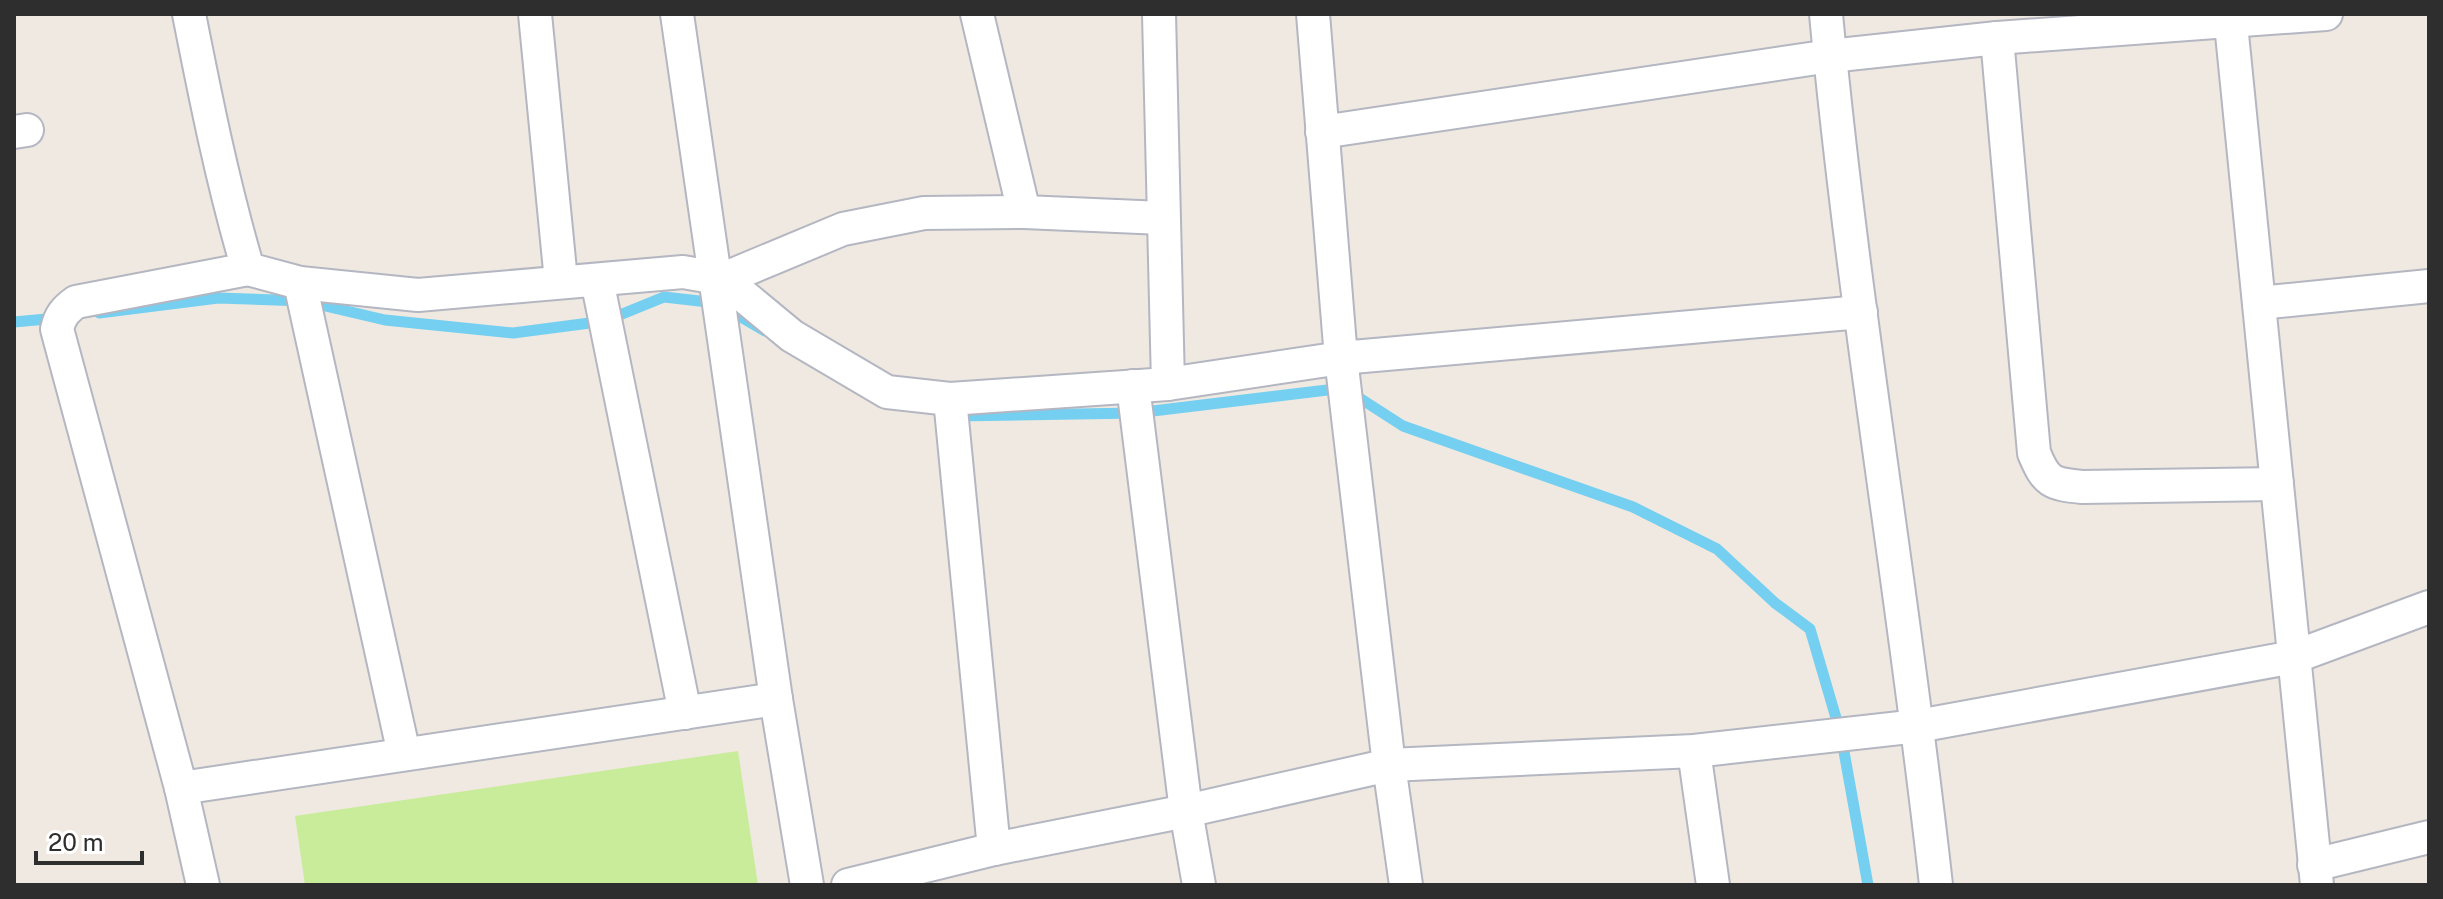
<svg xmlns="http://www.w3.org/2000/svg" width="2443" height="899" font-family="'Public Sans',sans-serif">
  <rect width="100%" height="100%" fill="#efe9e1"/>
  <polygon fill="#c9ec9a" points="738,751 758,885 305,885 295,816"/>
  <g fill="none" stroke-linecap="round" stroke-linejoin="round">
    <g stroke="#75cff0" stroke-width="11">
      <polyline points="99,313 218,298 304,301 385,320 513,333 605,321 664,297 717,303 765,331"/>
      <polyline points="14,322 58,318"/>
      <polyline points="956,416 1136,413 1344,388 1403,426 1633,507 1717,549 1775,603 1810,629 1841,735 1868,885"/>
    </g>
    <g stroke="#b4b7c1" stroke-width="36">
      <g id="street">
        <path d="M189,14c17,86 34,171 59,255l52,14 118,12 265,-23 40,7 69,57 95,56 63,7 218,-15 173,-26 520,-46"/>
        <polyline points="535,14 561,281"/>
        <polyline points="677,14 776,699 807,885"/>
        <polyline points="977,14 1024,212"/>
        <polyline points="1159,14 1168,384"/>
        <polyline points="1313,14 1341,358 1389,765 1406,885"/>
        <path d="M1826,14c27,291 78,580 110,871"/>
        <polyline points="2230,14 2317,885"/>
        <path d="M1997,38l37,415c12,29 17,31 48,34l195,-3"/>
        <polyline points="14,132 27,130"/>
        <polyline points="1322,132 1830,56 1997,38 2326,14"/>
        <polyline points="723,279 843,229 924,213 1024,212 1163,218"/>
        <polyline points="597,280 685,713"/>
        <polyline points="300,283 404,754"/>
        <polyline points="2259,303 2429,286"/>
        <polyline points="1133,386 1186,811 1199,885"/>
        <polyline points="950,399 994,849"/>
        <polyline points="1694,751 1713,885"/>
        <path d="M181,788l-124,-459c3,-13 8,-19 19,-27l172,-33"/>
        <polyline points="2314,865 2429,837"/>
        <polyline points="203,885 181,788 776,699"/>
        <polyline points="848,885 994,849 1186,811 1389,765 1694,751 1918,726 2294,657 2429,607"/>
      </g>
    </g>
    <use href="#street" stroke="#fff" stroke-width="32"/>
  </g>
  <rect width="2443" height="899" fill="none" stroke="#2e2e2e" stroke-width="32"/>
  <path d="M36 851v12h106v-12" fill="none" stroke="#2e2e2e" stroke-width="4"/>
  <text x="48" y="851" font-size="24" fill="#2e2e2e" stroke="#ffffff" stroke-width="6" paint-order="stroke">20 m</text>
</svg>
